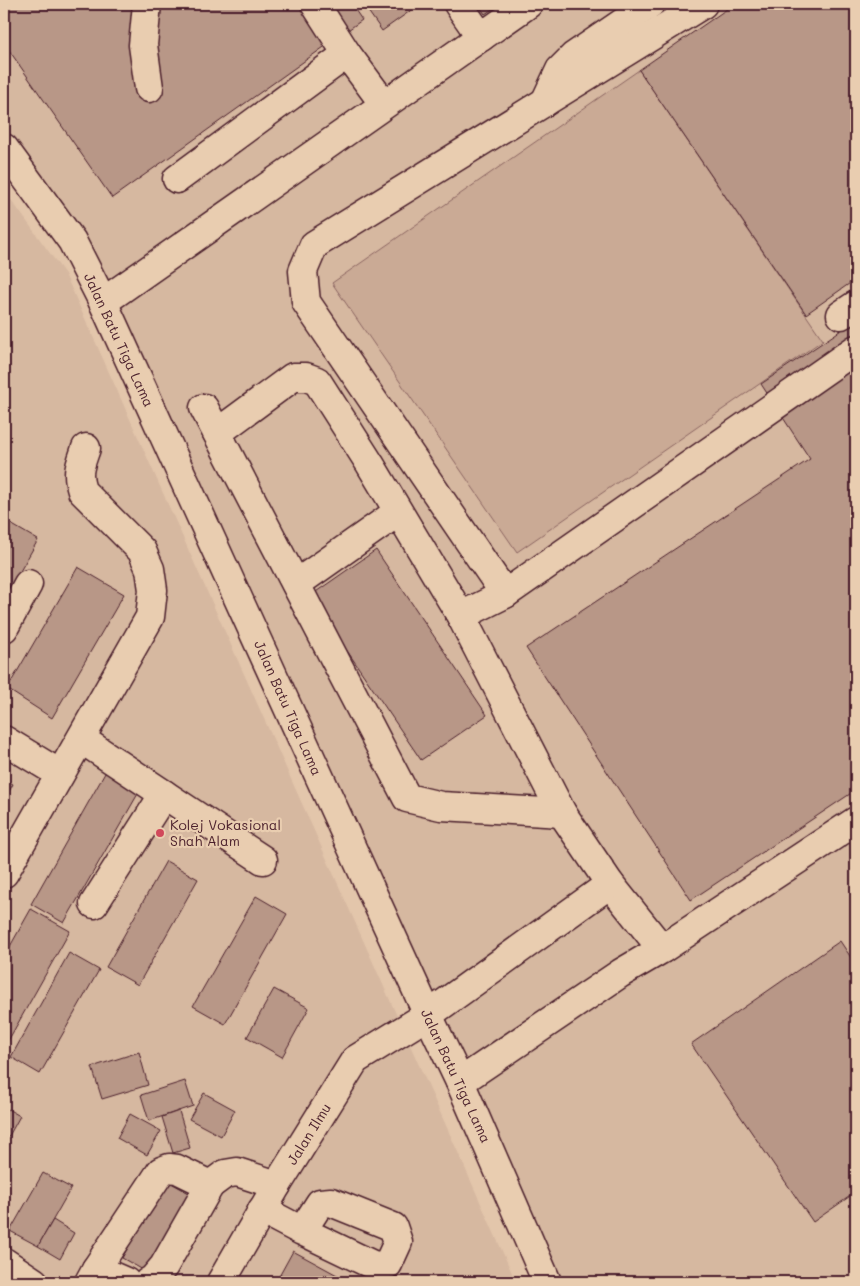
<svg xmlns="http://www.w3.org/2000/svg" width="860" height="1286" font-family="Mali,sans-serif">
  <rect width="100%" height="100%" fill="#e3c6ab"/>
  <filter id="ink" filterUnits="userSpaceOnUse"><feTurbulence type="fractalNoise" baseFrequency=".02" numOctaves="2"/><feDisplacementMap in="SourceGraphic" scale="10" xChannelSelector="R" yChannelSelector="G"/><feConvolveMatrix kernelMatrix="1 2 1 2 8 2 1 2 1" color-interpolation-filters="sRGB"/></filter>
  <g filter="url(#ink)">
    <g fill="#d6b8a0">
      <polygon points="4,4 856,4 856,1282 538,1282 122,308 82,244 4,132"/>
      <polygon points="4,190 65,274 516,1282 4,1282"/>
    </g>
    <polygon fill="#caaa95" stroke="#8a6460" points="639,70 823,340 517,552 332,283"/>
    <g fill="#b89787" stroke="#4a1f2b">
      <polygon points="4,4 351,4 362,20 112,198 4,43"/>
      <polygon points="363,4 420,4 382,31"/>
      <polygon points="478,4 500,4 485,14"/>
      <polygon points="734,4 856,4 856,279 806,314 639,70"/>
      <polygon points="856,320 856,790 691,900 526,648 810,459 761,384"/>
      <polygon points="4,520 38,540 4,599"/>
      <polygon points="376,550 487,715 421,760 310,596"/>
      <polygon points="78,567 124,594 52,718 7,689"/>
      <polygon points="109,766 143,785 64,923 31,904"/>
      <polygon points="4,779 13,784 4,801"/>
      <polygon points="166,861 198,879 138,985 106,967"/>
      <polygon points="256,896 287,914 225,1024 193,1006"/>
      <polygon points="31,909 70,931 4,1048 4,957"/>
      <polygon points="840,941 856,965 856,1192 813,1222 691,1044"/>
      <polygon points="69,953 99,970 40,1074 11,1057"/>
      <polygon points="274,989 309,1008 282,1057 247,1037"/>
      <polygon points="139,1052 148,1085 102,1099 92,1067"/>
      <polygon points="185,1081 193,1106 149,1121 141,1095"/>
      <polygon points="204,1093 235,1110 221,1136 189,1119"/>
      <polygon points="4,1107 20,1116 4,1145"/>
      <polygon points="179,1111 190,1148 173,1153 162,1117"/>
      <polygon points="130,1114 161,1131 147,1155 117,1138"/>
      <polygon points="43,1173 71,1188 38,1246 10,1231"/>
      <polygon points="166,1180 196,1197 152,1275 122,1258"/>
      <polygon points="53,1220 74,1233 60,1259 38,1246"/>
      <polygon points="293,1251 350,1282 276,1282"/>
    </g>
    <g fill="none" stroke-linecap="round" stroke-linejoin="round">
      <g stroke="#4a1f2b" stroke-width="31">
        <g id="minor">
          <polyline points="147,4 143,45 149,88"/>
          <polyline points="315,4 347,54"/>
          <polyline points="458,4 481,37"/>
          <polyline points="545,102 560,70 574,56 650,4"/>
          <polyline points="177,179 347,54 384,104"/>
          <polyline points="103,302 528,4"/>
          <polyline points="841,315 856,305"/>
          <polyline points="204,408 407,798 441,806 562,813"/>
          <polyline points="217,433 293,377 306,377 317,381 370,464 461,616 562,813 610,884 662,949"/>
          <polyline points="296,584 398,512"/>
          <polyline points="505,594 306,302 303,271 314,245 703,4"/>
          <polyline points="461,616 505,594 856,349"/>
          <polyline points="4,628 28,584"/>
          <polyline points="81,739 263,860"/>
          <polyline points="4,740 60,774"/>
          <path d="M4,873l146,-256 3,-27 -3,-21 -8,-18 -60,-60c-6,-19 -2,-25 4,-43"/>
          <polyline points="94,904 164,794"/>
          <polyline points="460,1082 621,973 662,949 856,821"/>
          <polyline points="262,1210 302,1231 375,1266 388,1264 398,1242 393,1227 331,1202 320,1203 302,1231"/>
          <polyline points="4,1262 34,1282"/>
          <polyline points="96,1269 126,1282"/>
          <polyline points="89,1282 96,1269 161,1171 169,1168 177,1169 210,1185 225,1174 237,1172 277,1185"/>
          <polyline points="148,1282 153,1279 164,1266 210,1185"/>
          <polyline points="221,1282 277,1185 355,1060 428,1015 610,884"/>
        </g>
      </g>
      <g stroke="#4a1f2b" stroke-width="31">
        <polyline id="major" points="4,148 72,241 103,302 428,1015 460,1082 547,1282"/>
      </g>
      <use href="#minor" stroke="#e9cdb0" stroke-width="28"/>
      <use href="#major" stroke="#e9cdb0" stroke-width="28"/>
    </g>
  </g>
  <circle fill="#d1495b" stroke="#e9cdb0" stroke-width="2" cx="160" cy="833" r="5"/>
  <g text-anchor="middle" stroke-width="4.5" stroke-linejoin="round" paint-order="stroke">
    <g font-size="14" fill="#4a1f2b" stroke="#e9cdb0">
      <text transform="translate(119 340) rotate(65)" y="5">Jalan Batu Tiga Lama</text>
      <text transform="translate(288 708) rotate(66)" y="5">Jalan Batu Tiga Lama</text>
      <text transform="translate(456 1076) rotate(65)" y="5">Jalan Batu Tiga Lama</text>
      <text transform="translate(309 1134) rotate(-58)" y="5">Jalan Ilmu</text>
    </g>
    <g font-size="14" fill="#4a1f2b" stroke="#e9cdb0" text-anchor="start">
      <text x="170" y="830">Kolej Vokasional<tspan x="170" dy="16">Shah Alam</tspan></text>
    </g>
  </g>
  <rect width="860" height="1286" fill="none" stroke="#e9cdb0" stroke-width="20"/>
  <rect x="10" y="10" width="840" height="1266" fill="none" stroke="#4a1f2b" stroke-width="2" filter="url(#ink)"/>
</svg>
